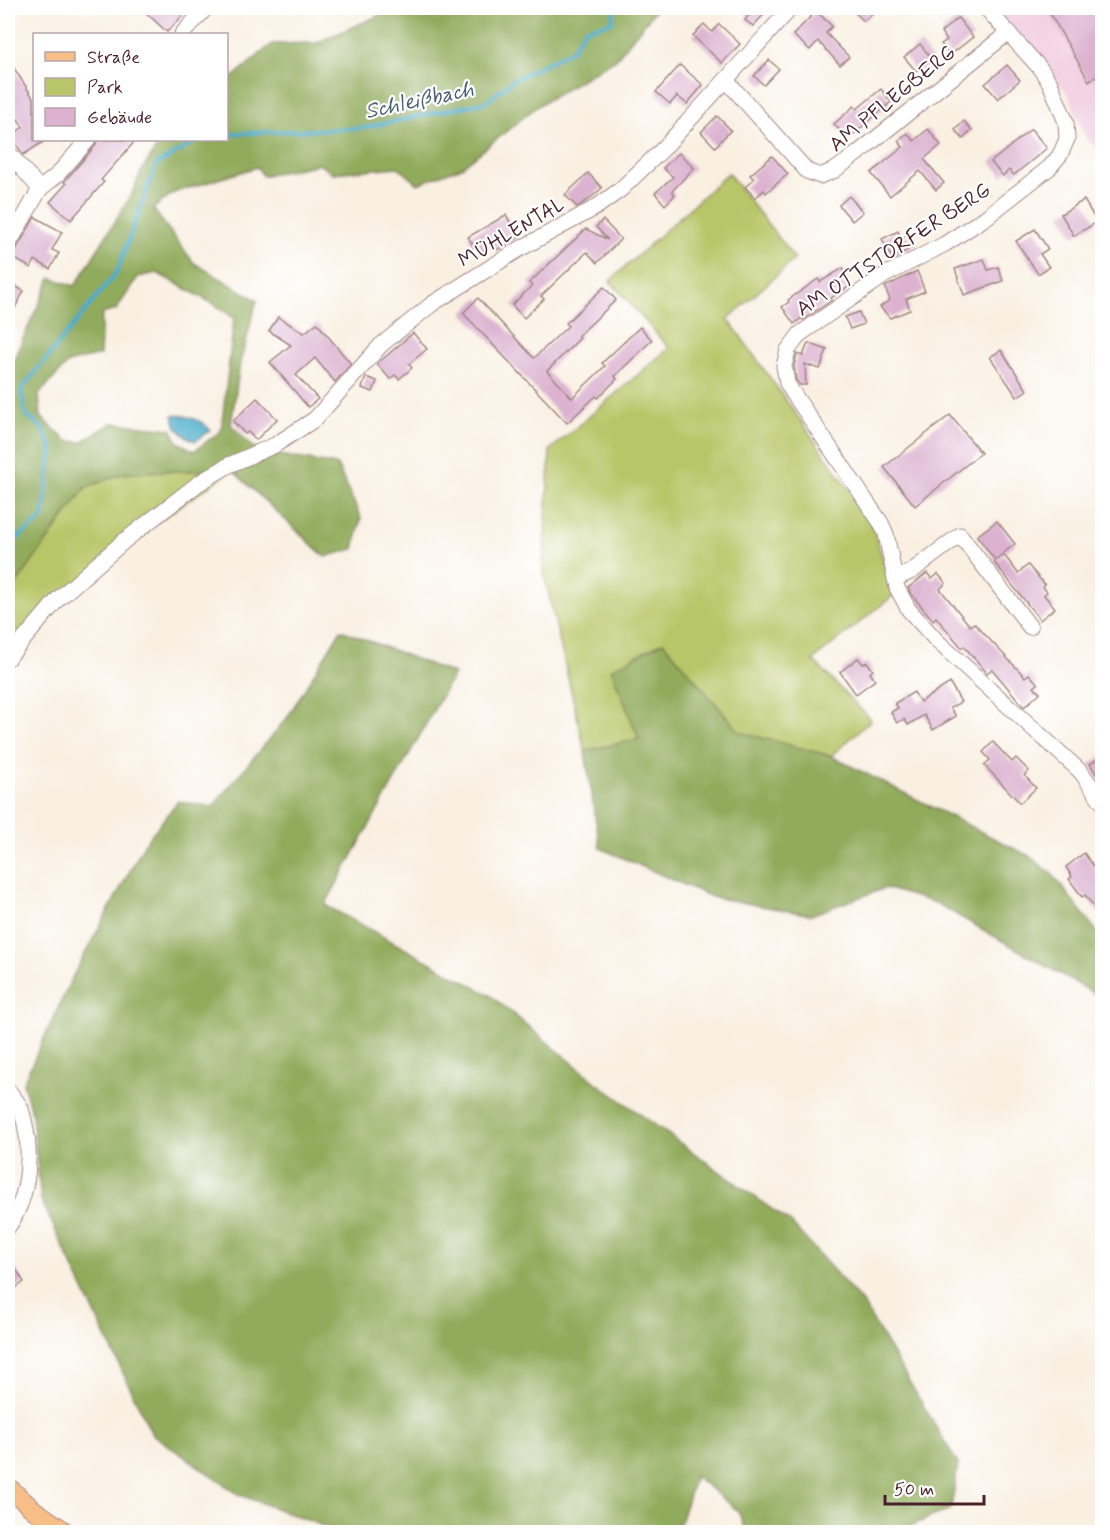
<svg xmlns="http://www.w3.org/2000/svg" width="1110" height="1540" font-family="Mynerve,sans-serif">
  <rect width="100%" height="100%" fill="#fff"/>
  <filter id="ink" filterUnits="userSpaceOnUse"><feTurbulence type="fractalNoise" baseFrequency=".0167" numOctaves="2"/><feDisplacementMap in="SourceGraphic" scale="12" xChannelSelector="R" yChannelSelector="G"/><feConvolveMatrix kernelMatrix="1 2 1 2 8 2 1 2 1" color-interpolation-filters="sRGB"/></filter>
  <filter id="wash" filterUnits="userSpaceOnUse"><feTurbulence type="fractalNoise" baseFrequency=".008" numOctaves="4" result="noise"/><feDisplacementMap in="SourceGraphic" scale="24" xChannelSelector="R" yChannelSelector="G"/><feGaussianBlur stdDeviation="1.35" result="paint"/><feColorMatrix in="noise" values="0 0 0 0 0 0 0 0 0 0 0 0 0 0 0 0 0 1.4 0 .05"/><feComposite in="paint" operator="in"/></filter>
  <g filter="url(#wash)">
    <rect width="100%" height="100%" fill="#f9f0e2"/>
    <polygon fill="#f2cfe2" points="988,8 1102,8 1102,151 1087,140 1068,94"/>
    <g fill="#b7c668" stroke="#80724a" stroke-width="1.5">
      <polygon points="728,173 795,259 728,319 870,518 894,595 813,660 871,720 831,756 740,733 663,642 639,739 585,751 543,570 550,450 669,348 610,281"/>
      <polygon points="232,470 156,523 59,603 8,663 8,589 17,583 85,488 121,474 160,471"/>
    </g>
    <g fill="#91ab5c" stroke="#6e6544" stroke-width="1.5" fill-rule="evenodd">
      <path d="M392,8h265l-41,51 -77,46 -77,62 -44,17 -20,-17 -65,6 -14,-9 -56,12 -6,-9 -84,26 -20,16 41,54 63,37 -17,63 -9,62 22,22 21,7 63,11 24,53 -7,31 -29,8 -93,-87 -72,1 -39,3 -36,14 -68,95 -9,6v-78l3,-8 -3,-2v-119l12,-37 31,-67 24,8 56,-90 10,-24 20,-32h65l1,-58 45,-38 44,-1 64,-28zM157,273l57,31 20,14 -13,113 -27,20 -16,-9 -7,-13 -59,-6 -30,19 -15,-1 -26,-24 -2,-23 29,-31 32,-8 2,-41 14,-4 22,-33z"/>
      <polygon points="341,630 454,674 325,905 490,995 597,1083 791,1223 861,1301 958,1464 951,1509 895,1532 746,1532 738,1511 695,1476 677,1532 339,1532 238,1494 152,1434 41,1200 32,1115 23,1083 74,974 145,843 178,801 212,807 287,718"/>
      <polygon points="663,642 740,732 831,756 1029,856 1052,874 1102,938 1102,998 936,903 885,888 811,915 712,897 600,848 585,751 639,739 611,669"/>
    </g>
    <path fill="#4aacca" stroke="#4a667a" stroke-width="1.5" d="M173,415c12,0 29,4 37,15l-14,11c-12,-4 -22,-13 -23,-26z"/>
    <g fill="none" stroke-linecap="round" stroke-linejoin="round">
      <g stroke="#4aacca" stroke-width="4">
        <polyline points="226,134 363,128 486,102 512,81 572,50 585,29 612,22 614,8"/>
        <polyline points="8,546 43,518 52,448 42,428 26,415 21,390 117,272 156,165 198,140"/>
      </g>
    </g>
    <g id="blocks">
      <g fill="#dcb2d0">
        <polygon points="141,8 190,8 167,32"/>
        <polygon points="739,8 770,8 753,26 745,20 748,16"/>
        <polygon points="850,8 878,8 864,21"/>
        <polygon points="1047,8 1102,8 1102,73 1089,81"/>
        <polygon points="816,11 832,26 826,33 849,57 840,65 818,41 810,50 793,35"/>
        <polygon points="958,18 973,37 950,55 941,44 947,40 941,32"/>
        <polygon points="704,24 712,32 719,24 740,44 722,63 693,36"/>
        <polygon points="920,44 932,59 916,71 904,57"/>
        <polygon points="8,59 34,99 34,140 46,140 23,155 11,136 23,127 8,104"/>
        <polygon points="769,60 779,69 764,85 754,76"/>
        <polygon points="680,65 703,85 687,104 677,96 670,104 656,92"/>
        <polygon points="1007,65 1020,80 998,99 985,84"/>
        <polygon points="881,89 891,102 848,139 834,124 854,106 857,109"/>
        <polygon points="717,116 731,130 715,147 701,132"/>
        <polygon points="964,121 972,130 963,139 955,130"/>
        <polygon points="928,129 941,145 924,159 944,183 936,190 920,171 890,196 871,173 903,147 898,141 907,133 914,141"/>
        <polygon points="1031,129 1047,148 1014,175 1009,170 1003,176 991,162"/>
        <polygon points="97,140 136,140 101,180 104,182 71,220 50,202 66,184 64,182 95,146"/>
        <polygon points="679,153 694,168 672,191 675,195 665,205 655,193 673,177 663,168"/>
        <polygon points="772,156 788,174 766,193 764,190 755,198 745,187 754,179 750,175"/>
        <polygon points="588,173 602,188 588,200 577,207 565,195"/>
        <polygon points="849,196 863,212 852,221 839,205"/>
        <polygon points="1084,200 1097,222 1074,236 1061,214"/>
        <polygon points="506,215 519,237 497,250 494,244 478,253 468,237"/>
        <polygon points="35,217 62,232 52,250 59,253 50,269 35,260 31,268 8,255 16,250"/>
        <polygon points="603,220 621,239 597,263 587,252 541,296 544,299 524,318 512,305 532,286 529,283 586,229 608,240 596,227"/>
        <polygon points="1035,229 1048,249 1040,254 1049,267 1038,274 1016,241"/>
        <polygon points="898,231 901,238 907,235 913,247 892,258 882,239"/>
        <polygon points="984,259 988,270 998,267 1003,281 964,295 955,269"/>
        <polygon points="843,268 850,286 831,298 832,300 803,320 802,318 794,324 782,307 789,302 788,300 818,279 820,282"/>
        <polygon points="917,271 925,291 906,299 910,310 890,318 880,307 890,300 885,287"/>
        <polygon points="8,282 24,291 8,321"/>
        <polygon points="604,287 616,300 578,336 580,338 547,371 572,398 605,366 602,363 640,327 652,340 615,376 617,379 598,398 596,396 567,423 463,313 478,298 534,358 568,326 566,323"/>
        <polygon points="859,312 864,324 850,329 845,317"/>
        <polygon points="278,317 304,333 317,323 351,364 335,382 315,358 296,375 318,399 308,407 270,362 291,345 269,331"/>
        <polygon points="413,333 427,349 409,364 412,368 399,379 395,375 390,379 377,364"/>
        <polygon points="808,343 827,350 820,369 805,364 806,385 800,385 796,380 794,365 797,354 803,356"/>
        <polygon points="1001,350 1027,390 1017,397 990,357"/>
        <polygon points="366,377 377,381 373,392 362,388"/>
        <polygon points="257,398 277,419 256,440 248,432 245,434 233,421"/>
        <polygon points="950,415 981,453 915,506 884,467"/>
        <polygon points="997,521 1015,544 995,560 977,536"/>
        <polygon points="1004,555 1018,573 1028,565 1045,585 1043,587 1047,592 1044,595 1055,608 1040,620 994,562"/>
        <polygon points="927,573 932,579 938,574 946,583 940,589 970,626 974,623 1025,677 1029,674 1038,684 1034,687 1040,693 1024,707 992,669 987,673 964,646 962,648 936,617 933,620 911,594 908,588"/>
        <polygon points="858,658 863,664 867,662 873,670 870,673 875,680 856,694 840,672"/>
        <polygon points="950,683 961,702 950,708 956,716 933,730 924,715 908,725 904,719 897,723 891,712 898,708 895,703 914,692 920,702"/>
        <polygon points="993,742 1012,762 1016,758 1029,771 1024,775 1036,788 1020,803 984,765 990,760 983,752"/>
        <polygon points="1102,756 1102,784 1090,764"/>
        <polygon points="1084,853 1102,878 1102,917 1085,895 1082,897 1069,879 1072,877 1066,867"/>
        <polygon points="14,1266 24,1282 8,1293 8,1270"/>
      </g>
    </g>
  </g>
  <g filter="url(#ink)">
    <use href="#blocks" fill-opacity="0" stroke="#a28886" stroke-width="1.5"/>
    <g fill="none" stroke-linecap="round" stroke-linejoin="round">
      <g stroke="#a28886" stroke-width="17">
        <g id="minor">
          <polyline points="986,8 1039,67 1050,83 1066,122 1067,139 1060,155 1049,168 985,218 945,244 885,275 800,334 788,350 784,366 787,383 793,393 881,523 886,534 897,588 909,610 937,641 1081,772 1102,802"/>
          <polyline points="182,34 206,8"/>
          <polyline points="727,81 807,171 820,176 835,170 858,153 1009,32"/>
          <polyline points="8,152 40,189 57,175 88,140"/>
          <polyline points="8,245 40,189"/>
          <polyline points="895,579 912,571 960,535 1030,627"/>
          <polyline points="8,658 58,599 124,541 199,483 229,465 275,445 315,419 381,345 432,304 518,250 595,208 620,190 663,149 791,8"/>
          <path d="M8,1090c4,6 11,13 13,19 12,37 10,86 -13,118"/>
        </g>
      </g>
      <g stroke="#a28886" stroke-width="20">
        <polyline id="major" points="8,1487 34,1510 66,1532"/>
      </g>
      <use href="#minor" stroke="#fff" stroke-width="15"/>
      <use href="#major" stroke="#f7be87" stroke-width="18"/>
    </g>
  </g>
  <g text-anchor="middle" stroke-width="4.5" stroke-linejoin="round" paint-order="stroke">
    <g font-size="21" fill="#4a1f2b" stroke="#fff">
      <text transform="translate(892 98) rotate(-39)" y="7">AM PFLEGBERG</text>
      <text transform="translate(511 232) rotate(-30)" y="7">MÜHLENTAL</text>
      <text transform="translate(893 249) rotate(-33)" y="7">AM OTTSTORFER BERG</text>
    </g>
    <g font-size="22" font-style="italic" fill="#4a5e73" stroke="#fff">
      <text transform="translate(419 99) rotate(-12)" y="8">Schleißbach</text>
    </g>
  </g>
  <rect width="1110" height="1540" fill="none" stroke="#fff" stroke-width="30"/>
  <rect x="33" y="33" width="195" height="108" fill="#ffffff" stroke="#b7a5aa" stroke-width="1.5"/>
  <rect x="45" y="52" width="30" height="9" fill="#f7be87" stroke="#b7a5aa" stroke-width="1.5"/>
  <text x="87" y="63" font-size="18" fill="#4a1f2b">Straße</text>
  <rect x="45" y="78" width="30" height="18" fill="#b7c668" stroke="#b7a5aa" stroke-width="1.5"/>
  <text x="87" y="93" font-size="18" fill="#4a1f2b">Park</text>
  <rect x="45" y="108" width="30" height="18" fill="#dcb2d0" stroke="#b7a5aa" stroke-width="1.5"/>
  <text x="87" y="123" font-size="18" fill="#4a1f2b">Gebäude</text>
  <path d="M885 1495v9h99v-9" fill="none" stroke="#4a1f2b" stroke-width="3"/>
  <text x="894" y="1495" font-size="18" fill="#4a1f2b" stroke="#ffffff" stroke-width="4.5" paint-order="stroke">50 m</text>
</svg>
